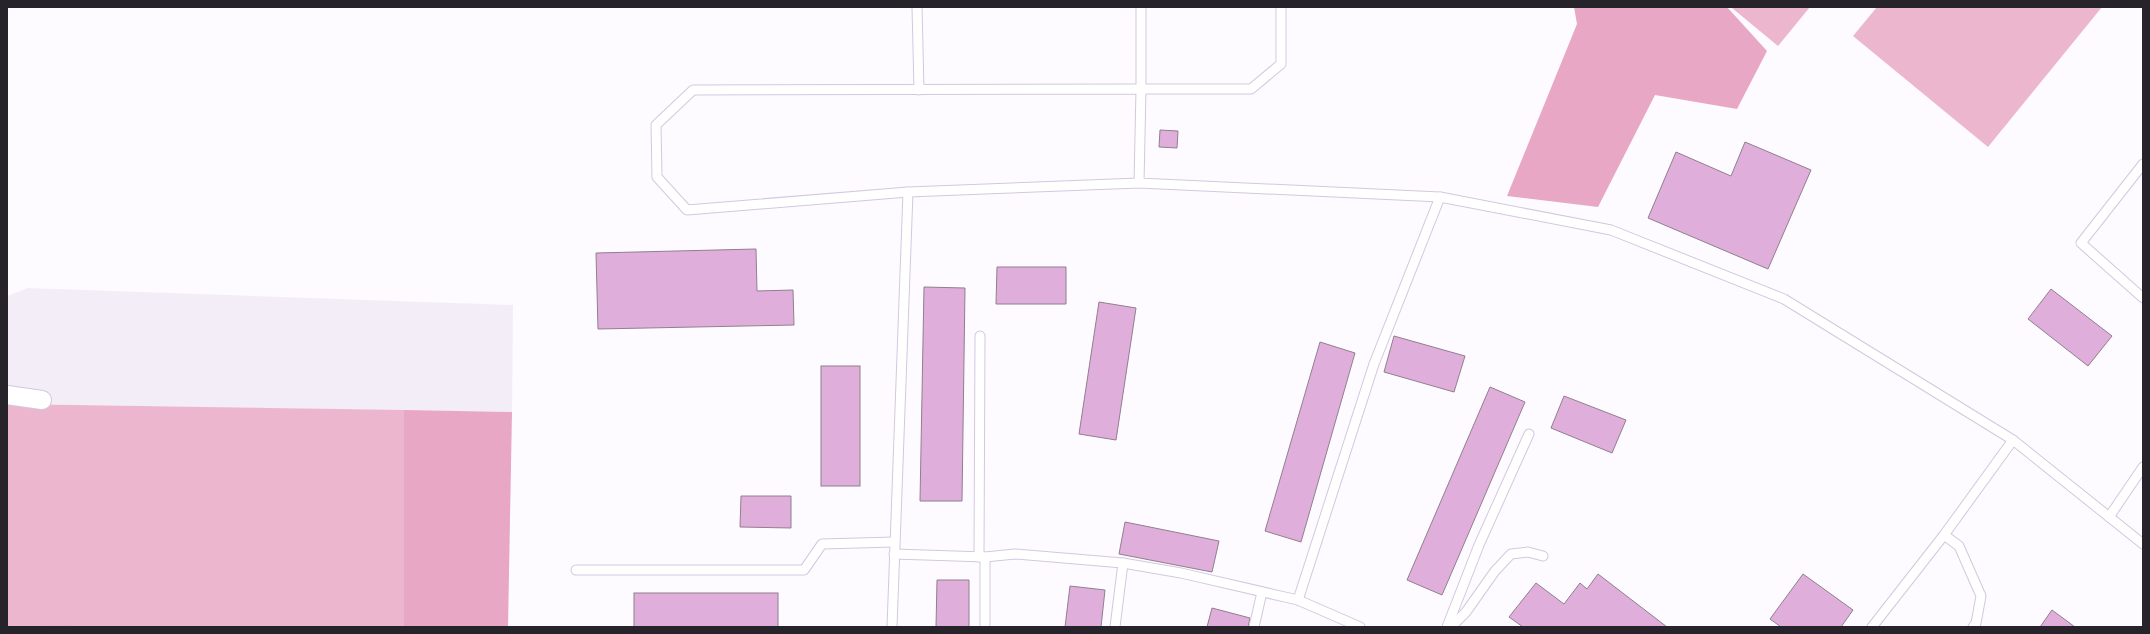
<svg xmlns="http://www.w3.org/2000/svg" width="2150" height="634" font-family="Rubik,sans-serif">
  <rect width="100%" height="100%" fill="#fdfbff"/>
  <polygon fill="#f3edf8" points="28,288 513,305 512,412 7,404 7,296"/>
  <g fill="#ecb6ce">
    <polygon points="1733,7 1810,7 1778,46 1732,8"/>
    <polygon points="1877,7 2102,7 1988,147 1853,36"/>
    <polygon points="7,404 404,410 404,627 7,627"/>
  </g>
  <g fill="#e7a7c5">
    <polygon points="1574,7 1727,7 1767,51 1737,109 1655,95 1598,207 1507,196 1577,24"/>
    <polygon points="404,410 512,412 508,627 404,627"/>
  </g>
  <g fill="#e0aedb" stroke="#907f8e">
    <polygon points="1160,130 1178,131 1177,148 1159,147"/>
    <polygon points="1745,142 1811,170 1768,269 1648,218 1676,152 1731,176"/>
    <polygon points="756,249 757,291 793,290 794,325 598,329 596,253"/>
    <polygon points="997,267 1066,267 1066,304 996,304"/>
    <polygon points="924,287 965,288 962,501 920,501"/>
    <polygon points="2051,289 2112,336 2088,366 2028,319"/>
    <polygon points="1099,302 1136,308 1116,440 1079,434"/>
    <polygon points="1394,336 1465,356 1454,392 1384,372"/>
    <polygon points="1320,342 1355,353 1301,542 1265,531"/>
    <rect x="821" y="366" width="39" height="120"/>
    <polygon points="1490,387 1525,402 1442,595 1407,580"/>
    <polygon points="1564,396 1626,420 1612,453 1551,428"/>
    <polygon points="741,496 791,496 791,528 740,527"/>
    <polygon points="1125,522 1219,541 1212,572 1119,554"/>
    <polygon points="1598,574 1667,627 1523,627 1509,617 1536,583 1564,604 1580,583 1587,589"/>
    <polygon points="1803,574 1853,610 1841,627 1781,627 1770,619"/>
    <polygon points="937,580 969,580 969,627 936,627"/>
    <polygon points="1070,586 1105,590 1101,627 1065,627"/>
    <rect x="634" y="593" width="144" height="34"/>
    <polygon points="1212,608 1250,618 1248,627 1207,627"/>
    <polygon points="2052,610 2075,627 2040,627"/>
  </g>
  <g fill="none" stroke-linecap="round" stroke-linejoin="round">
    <g stroke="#d3c8dd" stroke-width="11">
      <g id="lane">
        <polyline points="917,7 919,90"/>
        <polyline points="1141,7 1141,89 1251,89 1281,64 1281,7"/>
        <polyline points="2143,164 2081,243 2143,298"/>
        <polyline points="1139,183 1141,89 693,90 656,125 657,177 687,210 908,192 1139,183 1440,197 1611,230 1784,299 2013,440 2143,544"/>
        <polyline points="2109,517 2143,467"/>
        <polyline points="1944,535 1959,546 1981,596 1976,623 1973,627"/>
        <polyline points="894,554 985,557 1015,554 1123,563 1181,573 1298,600 1360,627"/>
        <polyline points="979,557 980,336"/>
        <polyline points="985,557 985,627"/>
        <polyline points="576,570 804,570 822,544 894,542"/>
        <polyline points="1298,600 1374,364 1440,197"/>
        <polyline points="892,627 908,192"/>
        <polyline points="1115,627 1123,563"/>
        <polyline points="1254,627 1262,592"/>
        <polyline points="1447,627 1479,545 1529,434"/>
        <polyline points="1451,627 1466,612 1495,571 1511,554 1528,552 1543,556"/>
        <polyline points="1872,627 1944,535 2013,440"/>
      </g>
    </g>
    <g stroke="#d3c8dd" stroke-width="20">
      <polyline id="street" points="7,395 42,400"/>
    </g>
    <polyline stroke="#bcb9be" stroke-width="2.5" stroke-dasharray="4 2" stroke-linecap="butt" points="45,627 72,627"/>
    <use href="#lane" stroke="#fff" stroke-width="9"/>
    <use href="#street" stroke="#fff" stroke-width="18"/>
  </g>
  <rect width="2150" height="634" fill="none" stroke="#27232a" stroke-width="16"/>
</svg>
